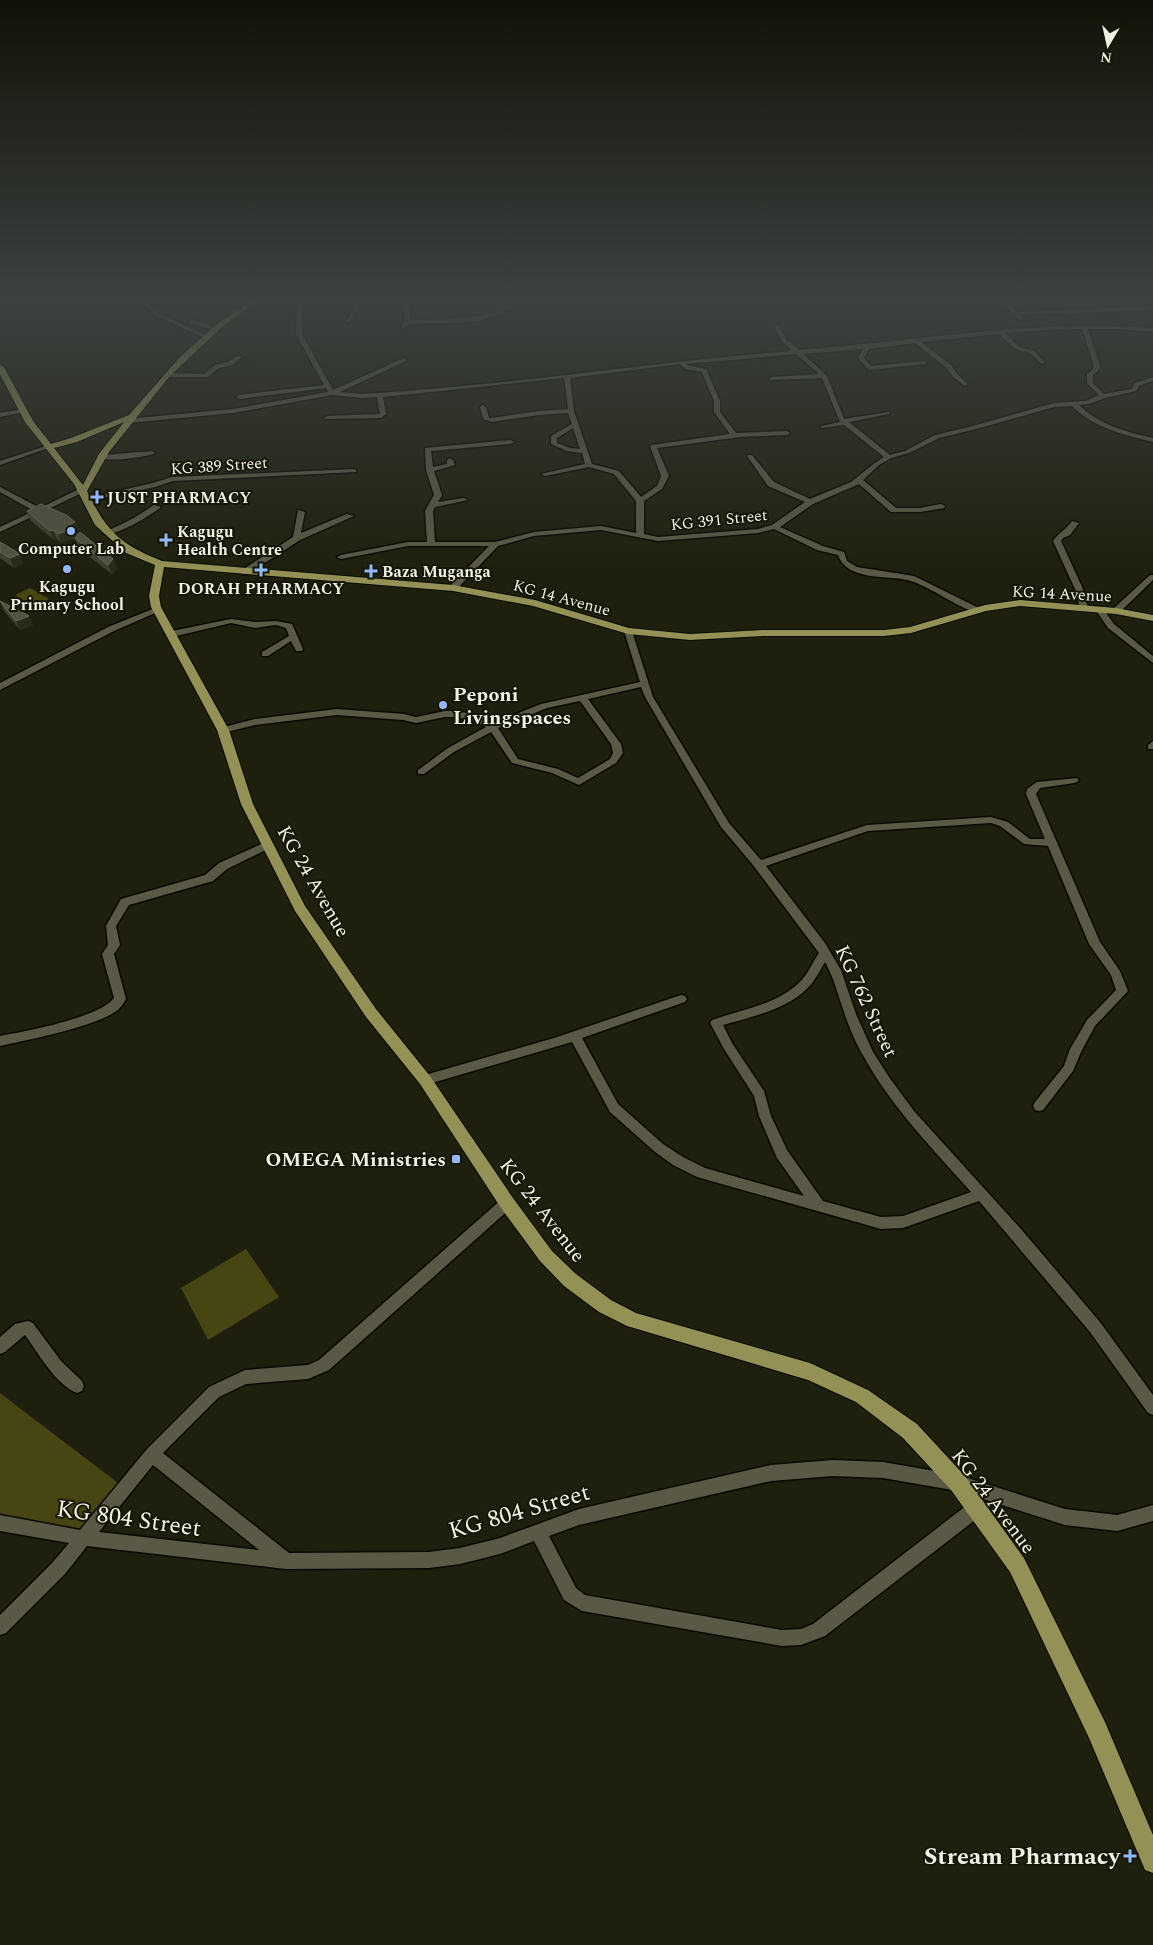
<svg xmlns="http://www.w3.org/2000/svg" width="1153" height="1945" font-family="Spectral,serif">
  <rect width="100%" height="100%" fill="#1f1f0d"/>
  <g fill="#474512">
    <polygon points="30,588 49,599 34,607 15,595"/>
    <polygon points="246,1249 279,1297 208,1340 181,1288"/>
    <polygon points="0,1393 131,1493 86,1545 0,1531"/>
  </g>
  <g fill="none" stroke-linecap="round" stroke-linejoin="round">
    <g stroke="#090900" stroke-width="3">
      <g id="minor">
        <polygon points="140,300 146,300 160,314 210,337 205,338 156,316"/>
        <path d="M297,300h5v34l31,56 69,-31h4v2l-66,31 22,2c144,-8 287,-32 430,-43l-10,-10 -8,-14 3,-2 3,2 6,12 13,11c118,-9 235,-31 354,-22v4l-37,-3h-28l12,37 -2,5 -5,4v8l11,11 28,-5 3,-6 18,-6v4l-13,4 -4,6 -31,7 -16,6 -10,1c20,20 48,27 74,33v4c-29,-7 -59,-14 -81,-36l-18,1 -78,22 -37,9 -30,15 -18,5 -12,7 -16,15 33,28h24l21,-4 4,2 -1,2 -24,4h-29l-32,-28 -46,20 -33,23 43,19 21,6 3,9 10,6 57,9 67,33 1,2 -4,2c-23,-6 -49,-28 -71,-33 -22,-5 -60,1 -69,-25l-21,-5 -43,-21 -16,4 -100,8 -57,-11 -67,6 -36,10 -42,44h-3l-4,-2 1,-2 39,-40h-81l-67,13 -4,-2 4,-2 67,-13h19l-2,-31 9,-16 -8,-25 -1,-22 86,-8 3,2 -3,2 -80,7 2,16 14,-3v-4l3,-2 3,2 2,5 -21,6 8,24 -4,7 26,-4 4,2 -33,7 -2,4 2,31h60l39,-10 67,-6 35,7v-32l-22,-27 -25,-7 -44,9 -4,-2 44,-10 -3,-11 -15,-2 -16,-7v-8l21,-12 -4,-11 -29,2 -47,7 -9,-3 -3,-12 3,-2 3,2 3,11h3l47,-7 29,-2 -4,-31 -181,19 3,17 -5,4 -56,1 -1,-1 3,-2 53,-2 -3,-17 -15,1 -30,-3 -99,18 -105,10 -3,-2 3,-2 105,-10 95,-17 -2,-4 -87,11 -3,-2 3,-2 85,-10 -28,-51zM1082,329l12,37 -1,3 -6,5v9l12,12 -13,6 -32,2 -81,23 -38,9 -30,16 -15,4 -41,-33 40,-8v-2l-45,7 -17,-43 -24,-22 60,-5 -5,9 11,12 57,-6v-2l-2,-1 -53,5 -7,-8 5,-9 46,-6 32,25 6,9 12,9 3,-2 -10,-9 -6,-9 -31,-24 78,-8 16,15 15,4 12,11 3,-2 -11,-11 -15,-4 -13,-14 39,-3zM796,354l23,20 -47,3 -3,2 1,1 52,-2 18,44 -19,4v2l23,-3 40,32 -9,6 -24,19 -41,17 -36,-17 -22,-27h-4l-1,1 21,30 37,16 -33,23 -14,4 -100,8 -14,-3v-33l18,-12 7,-13 -12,-28 83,-11 47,-2 3,-2 -3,-2 -51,2 -16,-21v-11l-14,-32 -17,-3 -3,-2zM680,364l5,5 17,3 12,29v11l16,22 -79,11 -1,1 11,30 -4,10 -16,11 -22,-26 -27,-7 -18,-53 -4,-33zM573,428l7,21 -10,-1 -13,-5v-5z"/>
        <polygon points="359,300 364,300 350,322 346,322"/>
        <path d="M396,300h6l8,5v15c34,-1 68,2 98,-16l5,1c-27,23 -71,17 -104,19l-5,5 -3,-2 3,-5v-16z"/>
        <polygon points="1000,300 1005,300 1017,312 1153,306 1153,310 1021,315 1023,318 1020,320 1013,315"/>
        <polygon points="191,319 217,328 218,329 215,331 189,322"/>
        <polygon points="237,356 242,357 232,365 219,368 208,377 168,377 165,375 168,373 204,374 215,365 228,362"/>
        <polygon points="23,409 25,410 25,412 0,417 0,413"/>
        <polygon points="46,446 51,447 0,465 0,461"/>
        <path d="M152,451l3,2 -1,1c-12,3 -45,9 -55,3 4,-3 44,-5 53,-6z"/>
        <polygon points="354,469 356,470 356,472 173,481 155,487 86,501 82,499 153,483 172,477"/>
        <polygon points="0,487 40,508 79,489 86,491 0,532 0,527 34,511 0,492"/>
        <path d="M154,505l7,2c-9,8 -49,32 -58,26l31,-15z"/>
        <polygon points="298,510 305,512 301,533 347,514 354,516 300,540 248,574 242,574 242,570 293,537"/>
        <path d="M1072,521l7,2 -9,12 -7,3 -2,3 22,48 5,19 -4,2 -4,-2 -5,-19 -22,-48c5,-8 13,-11 19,-20z"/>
        <polygon points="1150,575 1153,575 1153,580 1119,613 1113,613 1113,609"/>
        <polygon points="1096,607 1102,607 1114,624 1153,656 1153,663 1108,628 1095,609"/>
        <polygon points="155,608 162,610 114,631 0,690 0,683 108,627"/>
        <polygon points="231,619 255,622 276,621 292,624 303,649 302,651 296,651 291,641 268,656 262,656 262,652 289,636 286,628 276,625 255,628 231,623 172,637 168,634 172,631"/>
        <path d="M628,628l4,3 21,66 76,126 32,37 106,-35 124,-8 17,5 22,17h15l-19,-45 1,-5 10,-7 40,-4 2,2 -2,2 -3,1 -34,5 -4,6 64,148 20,29 8,20 -33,35 -13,24 -9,21 -30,39 -4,1 -4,-1 -2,-4 2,-4 29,-36 6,-17 17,-29 29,-30 -5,-15 -22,-31 -41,-98 -24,-2 -24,-18 -9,-3 -123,8 -102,35 59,77 16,27 15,44 17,38 16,25 25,34 107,118 79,93 53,73v20l-5,-2 -58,-81 -111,-131 -76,27 -22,1 -184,-52 -24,-12 -18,-13 -45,-40 -38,-70 -147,43 -4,-1 -2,-4 2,-4 4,-1 129,-37 127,-43 4,1 2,3 -2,3 -103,36 36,66 45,40 20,13 22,11 99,28 -27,-38 -18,-42 -5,-20 -30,-47 -14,-26 2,-3c31,-11 71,-16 93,-44 5,-7 9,-16 14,-23l-66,-88 -32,-38 -76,-130 -4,-10 -53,12 33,45 2,9 -7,10 -37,22 -27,-12 -40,-10 -21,-31 -37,20 -30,22h-6v-4l30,-22 38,-21 -16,-7 -14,-3h-11l-29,6 -13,-3 -66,-5 -82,10 -32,8 -5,-3 2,-2 35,-9 82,-10 67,5 12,3 29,-6h11l20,4 18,8 47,-19 99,-22 -16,-51zM580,701l31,43 2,9 -3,6 -32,19 -20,-9 -40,-10 -20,-31 49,-20zM825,962c9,16 13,33 19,50 5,15 12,32 20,45 28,51 69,92 107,135l-68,24 -22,1 -58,-16 -36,-51 -16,-34 -7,-25 -32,-48 -9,-18c31,-9 69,-16 90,-43 4,-6 8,-13 12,-20z"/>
        <polygon points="1153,741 1153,749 1148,749 1148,745"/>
        <path d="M268,841l4,2 1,2 -1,2 -45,22 -14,12 -84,24 -13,21 4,19 -6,9 12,45c-2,3 -4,7 -7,10 -19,17 -92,31 -119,37v-10c26,-5 99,-18 114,-38l-12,-44 6,-9 -2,-19 15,-27 84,-24 14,-12z"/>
        <path d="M507,1197l5,2 2,4 -2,4 -183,163 -21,9 -62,5 -27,13 -56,56 126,100 140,-1 31,-4 40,-10 79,-29 192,-44 62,-5 50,2 75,13 107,34 52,6 36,-10v16l-36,10 -52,-6 -107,-34 -75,-13 -50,-2 -62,5 -192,44 -30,11 27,52 9,7 197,35 19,-1 12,-5 158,-122 6,-2 6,2 2,6 -2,6 -158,122 -24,9 -19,1 -200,-35 -18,-11 -30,-59 -34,13 -40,10 -31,4 -143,1 -199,-23 -22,28 -59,59 -6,2v-20l53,-53 16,-19 -69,-12v-16l80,15 67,-81 62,-62 36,-17 63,-5 11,-5 183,-161zM153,1465l106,85 -160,-18z"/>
        <path d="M28,1321l5,2 28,38 21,20 2,5 -2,5 -5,2c-21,-8 -39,-40 -52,-58l-20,17 -5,2v-17l15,-13z"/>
      </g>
    </g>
    <g stroke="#090900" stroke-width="2">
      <path id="major" d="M252,300h7l-38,28 -52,49 -60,75 -22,39c20,41 33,53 75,70l291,24 82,15 94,28 61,6 73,-4h121l26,-3 75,-22 35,-5 96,8 37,7v6l-37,-7 -96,-8 -34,5 -75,22 -27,3h-121l-73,4 -62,-6 -95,-28 -80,-15 -289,-24 -5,29 2,11 68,123 24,74 52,102 71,103 54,67 83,122 39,53 24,23 35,26 25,13 174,50 58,27 49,34 48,52 59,82 81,164 48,113v38l-8,-3 -56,-132 -79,-166 -59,-82 -48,-52 -47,-36 -48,-22 -181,-54 -28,-14 -35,-26 -24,-25 -39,-53 -81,-124 -54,-67 -71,-106 -54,-107 -24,-74 -66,-123 -2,-11 6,-31 -29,-12 -31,-28 -21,-41 -49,-62 -25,-48v-9l4,2 29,54 18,23 20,-6 58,-23 51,-58 36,-32zM124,422l-25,32 -16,31 -29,-37 23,-6z"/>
    </g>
    <use href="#minor" fill="#595945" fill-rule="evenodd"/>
    <use href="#major" fill="#939155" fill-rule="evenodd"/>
  </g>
  <g fill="#3f3f2d">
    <polygon points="27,511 78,531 76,532 78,535 113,559 117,568 112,574 78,548 75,538 76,538 61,543 57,539 54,540 30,520"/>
    <polygon points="0,542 23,563 14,568 0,558"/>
    <polygon points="0,601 33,625 20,630 4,611"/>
  </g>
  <g fill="#2a2a18">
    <polygon points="75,522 78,531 76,532 78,537 61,543 58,534 70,524"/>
    <polygon points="53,530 57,539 54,540 50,531"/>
    <polygon points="20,554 23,563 14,568 10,558"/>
    <polygon points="113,559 117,568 112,574 108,565"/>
    <polygon points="29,616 33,625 20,630 16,621"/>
  </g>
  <g fill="#525240" stroke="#6b6b5a">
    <polygon points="41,504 66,515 75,522 70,524 75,528 58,534 53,530 50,531 27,511"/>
    <polygon points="80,532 113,559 108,565 75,538"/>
    <polygon points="0,542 20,554 10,558 0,552"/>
    <polygon points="0,601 29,616 16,621"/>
  </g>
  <linearGradient id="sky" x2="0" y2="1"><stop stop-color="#111107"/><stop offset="0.52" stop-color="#3c4240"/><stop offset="1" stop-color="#3c4240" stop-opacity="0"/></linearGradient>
  <rect width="1153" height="572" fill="url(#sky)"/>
  <g fill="#93b7fd" stroke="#161605" stroke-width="2">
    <path d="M94.5 489.5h5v5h5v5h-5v5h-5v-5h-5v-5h5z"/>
    <circle cx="71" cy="531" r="5"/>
    <path d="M163.5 532.5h5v5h5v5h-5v5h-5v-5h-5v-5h5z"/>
    <circle cx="67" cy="569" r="5"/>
    <path d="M258.5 562.5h5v5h5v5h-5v5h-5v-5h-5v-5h5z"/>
    <path d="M368.5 563.5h5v5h5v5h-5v5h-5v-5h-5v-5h5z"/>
    <circle cx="443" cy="705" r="5"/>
    <rect x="451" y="1154" width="10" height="10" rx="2.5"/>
    <path d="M1127.5 1848.5h5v5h5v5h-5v5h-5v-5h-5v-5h5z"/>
  </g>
  <g text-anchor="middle" stroke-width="4" stroke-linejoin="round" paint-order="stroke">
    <g font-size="16" fill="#f0f0e4" stroke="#161605">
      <text transform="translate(219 465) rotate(-4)" y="6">KG 389 Street</text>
      <text transform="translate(719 519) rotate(-6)" y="6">KG 391 Street</text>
      <text transform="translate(1062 593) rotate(3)" y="6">KG 14 Avenue</text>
      <text transform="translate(562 597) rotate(15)" y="6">KG 14 Avenue</text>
    </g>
    <g font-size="16" font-weight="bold" fill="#f0f0e4" stroke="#161605" text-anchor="start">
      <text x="107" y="503">JUST PHARMACY</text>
      <text x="177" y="537">Kagugu<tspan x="177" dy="18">Health Centre</tspan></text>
      <text x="71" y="554" text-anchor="middle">Computer Lab</text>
      <text x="382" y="577">Baza Muganga</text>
      <text x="67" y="592" text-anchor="middle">Kagugu<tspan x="67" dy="18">Primary School</tspan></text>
      <text x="261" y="594" text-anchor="middle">DORAH PHARMACY</text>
    </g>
    <g font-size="20" font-weight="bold" fill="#f0f0e4" stroke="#161605" text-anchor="start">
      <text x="453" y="701">Peponi<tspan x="453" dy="23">Livingspaces</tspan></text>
      <text x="446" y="1166" text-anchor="end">OMEGA Ministries</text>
    </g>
    <g font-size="20" fill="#f0f0e4" stroke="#161605">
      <text transform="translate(314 881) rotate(60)" y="7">KG 24 Avenue</text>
      <text transform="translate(867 1001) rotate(65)" y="7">KG 762 Street</text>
      <text transform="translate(543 1210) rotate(52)" y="7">KG 24 Avenue</text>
      <text transform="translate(994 1501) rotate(53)" y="7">KG 24 Avenue</text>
    </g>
    <g font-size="24" fill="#f0f0e4" stroke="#161605">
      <text transform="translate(519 1511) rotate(-16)" y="8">KG 804 Street</text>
      <text transform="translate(129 1518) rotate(8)" y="8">KG 804 Street</text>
    </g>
    <g font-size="24" font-weight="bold" fill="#f0f0e4" stroke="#161605" text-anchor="end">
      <text x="1120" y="1864">Stream Pharmacy</text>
    </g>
  </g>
  <g transform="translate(1108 45) rotate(189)" stroke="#161605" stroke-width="4" paint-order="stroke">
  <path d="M0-4L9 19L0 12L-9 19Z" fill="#f0f0e4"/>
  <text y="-8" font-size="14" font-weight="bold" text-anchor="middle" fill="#f0f0e4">N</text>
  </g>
</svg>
